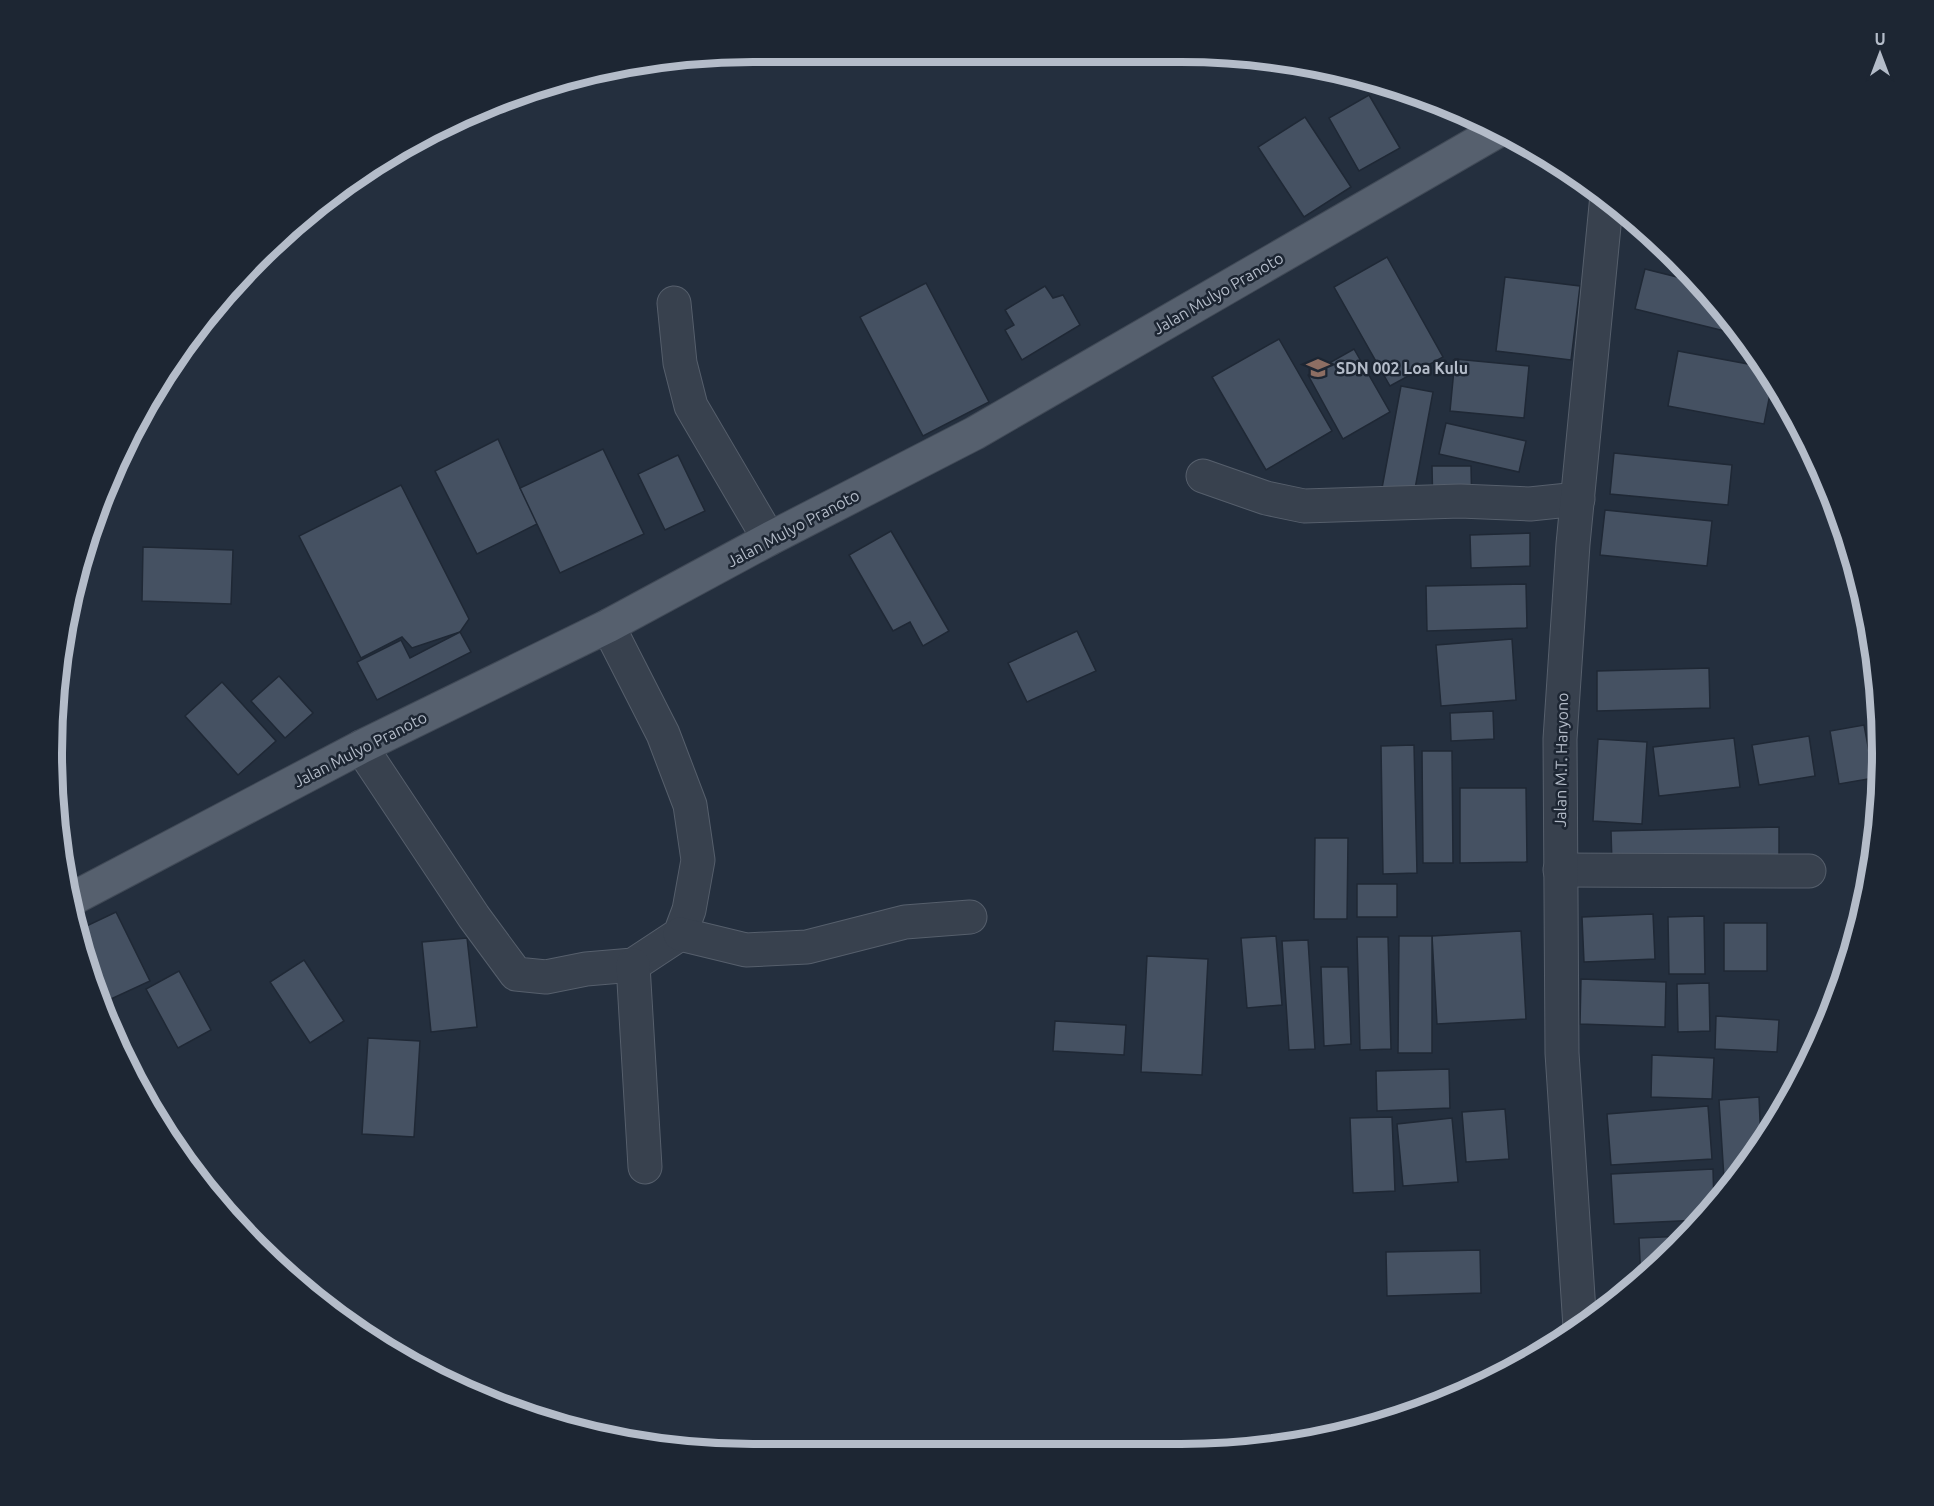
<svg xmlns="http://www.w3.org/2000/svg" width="1934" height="1506" font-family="Ubuntu,sans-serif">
  <rect width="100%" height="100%" fill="#242f3e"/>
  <g fill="#455162" stroke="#1f2835" stroke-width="1.5">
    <polygon points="1369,95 1400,148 1359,171 1329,118"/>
    <polygon points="1305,117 1351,187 1304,217 1258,147"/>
    <polygon points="1387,257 1443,357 1390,386 1334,287"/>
    <polygon points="1645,269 1701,283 1709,290 1741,335 1635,309"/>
    <polygon points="1505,277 1580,286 1571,360 1496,351"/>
    <polygon points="926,283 989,402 923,436 860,317"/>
    <polygon points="1045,286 1053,298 1063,295 1080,325 1022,360 1005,330 1014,325 1005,310"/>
    <polygon points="1279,339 1332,431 1266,470 1212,377"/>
    <polygon points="1354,349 1390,412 1343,439 1308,375"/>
    <polygon points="1678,351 1764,367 1773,379 1764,424 1668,406"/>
    <polygon points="1455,359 1529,366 1524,418 1450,411"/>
    <polygon points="1401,386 1433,392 1414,494 1382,488"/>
    <polygon points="1446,423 1526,441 1519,472 1439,454"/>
    <polygon points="498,439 520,488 541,522 477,554 435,471"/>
    <polygon points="603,449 644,534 560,573 520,488"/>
    <polygon points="1614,453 1732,465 1728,505 1610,494"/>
    <polygon points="678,455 705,511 665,530 638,474"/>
    <polygon points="1432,466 1471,466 1472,512 1433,512"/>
    <polygon points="401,485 469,619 460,632 412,648 402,637 361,658 299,536"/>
    <polygon points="1605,510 1712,521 1707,566 1600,555"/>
    <polygon points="891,531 949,631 923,646 910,622 893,631 849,555"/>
    <polygon points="1530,533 1530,566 1471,568 1470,535"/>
    <polygon points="143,547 233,550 231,604 142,601"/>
    <polygon points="1526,584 1527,628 1427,631 1426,586"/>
    <polygon points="1077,631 1096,671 1027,702 1008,663"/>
    <polygon points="460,632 471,652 377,700 357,662 401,640 410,658"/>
    <polygon points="1512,639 1516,700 1441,706 1436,645"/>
    <polygon points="1709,668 1710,708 1597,711 1597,671"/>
    <polygon points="279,676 313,713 285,738 251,701"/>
    <polygon points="222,682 276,741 238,775 185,716"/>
    <polygon points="1493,711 1494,739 1451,741 1450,713"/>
    <polygon points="1864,725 1874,778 1839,784 1830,731"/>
    <polygon points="1809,736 1815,776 1759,785 1752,745"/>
    <polygon points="1734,738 1740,787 1659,796 1653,747"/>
    <polygon points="1598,739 1647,742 1642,824 1593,821"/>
    <polygon points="1414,745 1417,873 1383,874 1381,746"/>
    <polygon points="1422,751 1452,751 1453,863 1423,863"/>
    <polygon points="1460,788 1526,788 1527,862 1460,863"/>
    <polygon points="1779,827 1779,860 1612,864 1611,831"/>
    <polygon points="1315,838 1348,838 1347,919 1314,919"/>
    <rect x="1357" y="884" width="40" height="33"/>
    <polygon points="116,912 150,981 111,999 78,930"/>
    <polygon points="1653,914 1655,959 1584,962 1582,917"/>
    <polygon points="1704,916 1705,974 1669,974 1668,917"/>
    <rect x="1724" y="923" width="43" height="48"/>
    <polygon points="1521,931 1526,1019 1437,1024 1432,936"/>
    <polygon points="1276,936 1282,1005 1247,1008 1241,938"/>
    <polygon points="1399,936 1432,936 1432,1053 1398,1053"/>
    <polygon points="1357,937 1388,937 1391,1049 1360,1050"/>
    <polygon points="467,938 477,1027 431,1032 422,942"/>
    <polygon points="1308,940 1315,1049 1289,1050 1282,941"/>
    <polygon points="1147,956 1208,959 1202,1075 1141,1072"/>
    <polygon points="304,960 344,1021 310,1043 270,982"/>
    <polygon points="1321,967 1348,967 1351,1044 1324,1046"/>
    <polygon points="179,971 211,1030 178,1048 146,989"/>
    <polygon points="1581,979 1666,982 1665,1027 1580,1024"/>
    <polygon points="1709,983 1710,1031 1678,1032 1677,984"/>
    <polygon points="1716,1016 1779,1020 1777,1052 1715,1049"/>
    <polygon points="1055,1021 1126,1025 1124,1055 1053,1051"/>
    <polygon points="368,1038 420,1041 414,1137 362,1134"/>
    <polygon points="1652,1055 1714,1058 1712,1099 1651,1097"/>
    <polygon points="1449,1069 1450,1108 1377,1111 1376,1071"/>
    <polygon points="1759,1097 1761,1143 1738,1180 1725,1194 1719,1100"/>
    <polygon points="1708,1106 1712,1159 1611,1165 1607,1114"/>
    <polygon points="1505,1109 1509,1159 1466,1162 1462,1112"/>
    <polygon points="1392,1117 1395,1191 1353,1193 1350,1118"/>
    <polygon points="1452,1118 1458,1182 1403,1186 1397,1124"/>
    <polygon points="1713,1169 1714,1205 1701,1220 1614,1224 1611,1174"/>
    <polygon points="1686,1236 1644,1281 1641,1283 1639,1238"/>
    <polygon points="1480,1250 1481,1293 1387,1296 1386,1252"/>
  </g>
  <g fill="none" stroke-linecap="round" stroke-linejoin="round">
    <g stroke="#565f6c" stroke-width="35">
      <g id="minor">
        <polyline points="674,303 680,363 691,406 769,539"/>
        <polyline points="1203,476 1266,498 1304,506 1460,501 1530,504 1578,499"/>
        <polyline points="361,747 474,917 516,974 546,977 586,969 633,965 680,934 689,910 698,860 690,805 663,734 608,626"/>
        <polyline points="1560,870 1809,871"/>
        <polyline points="680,934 746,950 807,947 905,922 970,917"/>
        <polyline points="633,965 645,1167"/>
        <polyline points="1580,1327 1562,1053 1560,739 1573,544 1607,195"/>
      </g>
    </g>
    <g stroke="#414a57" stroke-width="35">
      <polyline id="major" points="70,900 361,747 608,626 769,539 975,433 1501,129"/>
    </g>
    <use href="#minor" stroke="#38414e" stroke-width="33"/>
    <use href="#major" stroke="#56606e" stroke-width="33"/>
  </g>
  <defs>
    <g id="school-bare" transform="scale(1.8)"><path d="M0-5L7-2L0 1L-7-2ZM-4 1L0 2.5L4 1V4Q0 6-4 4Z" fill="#8d6e63" stroke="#1d2633" stroke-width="2.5" paint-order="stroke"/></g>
  </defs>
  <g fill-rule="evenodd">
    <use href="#school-bare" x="1318" y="368"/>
  </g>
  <g text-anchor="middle" stroke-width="5" stroke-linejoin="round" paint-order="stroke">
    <g font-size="16" fill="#b4bcc9" stroke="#1d2633">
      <text transform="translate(1218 293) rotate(-30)" y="6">Jalan Mulyo Pranoto</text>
      <text transform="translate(793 528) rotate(-28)" y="6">Jalan Mulyo Pranoto</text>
      <text transform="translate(360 749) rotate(-27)" y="6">Jalan Mulyo Pranoto</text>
      <text transform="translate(1561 760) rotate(-89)" y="6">Jalan M.T. Haryono</text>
    </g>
    <g font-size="16" font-weight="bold" fill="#b4bcc9" stroke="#1d2633" text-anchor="start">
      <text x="1336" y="374">SDN 002 Loa Kulu</text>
    </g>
  </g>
  <path d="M0 0H1934V1506H0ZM753 62H1181A691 691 0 0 1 1872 753V753A691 691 0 0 1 1181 1444H753A691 691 0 0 1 62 753V753A691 691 0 0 1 753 62Z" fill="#1d2633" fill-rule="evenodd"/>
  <path fill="none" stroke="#b4bcc9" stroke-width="8" d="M753 62H1181A691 691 0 0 1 1872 753V753A691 691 0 0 1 1181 1444H753A691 691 0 0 1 62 753V753A691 691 0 0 1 753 62Z"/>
  <g transform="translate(1880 54)" stroke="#1d2633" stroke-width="4.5" paint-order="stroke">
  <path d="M0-4.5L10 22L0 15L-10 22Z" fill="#b4bcc9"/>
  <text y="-9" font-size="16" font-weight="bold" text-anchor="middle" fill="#b4bcc9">U</text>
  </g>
</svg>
